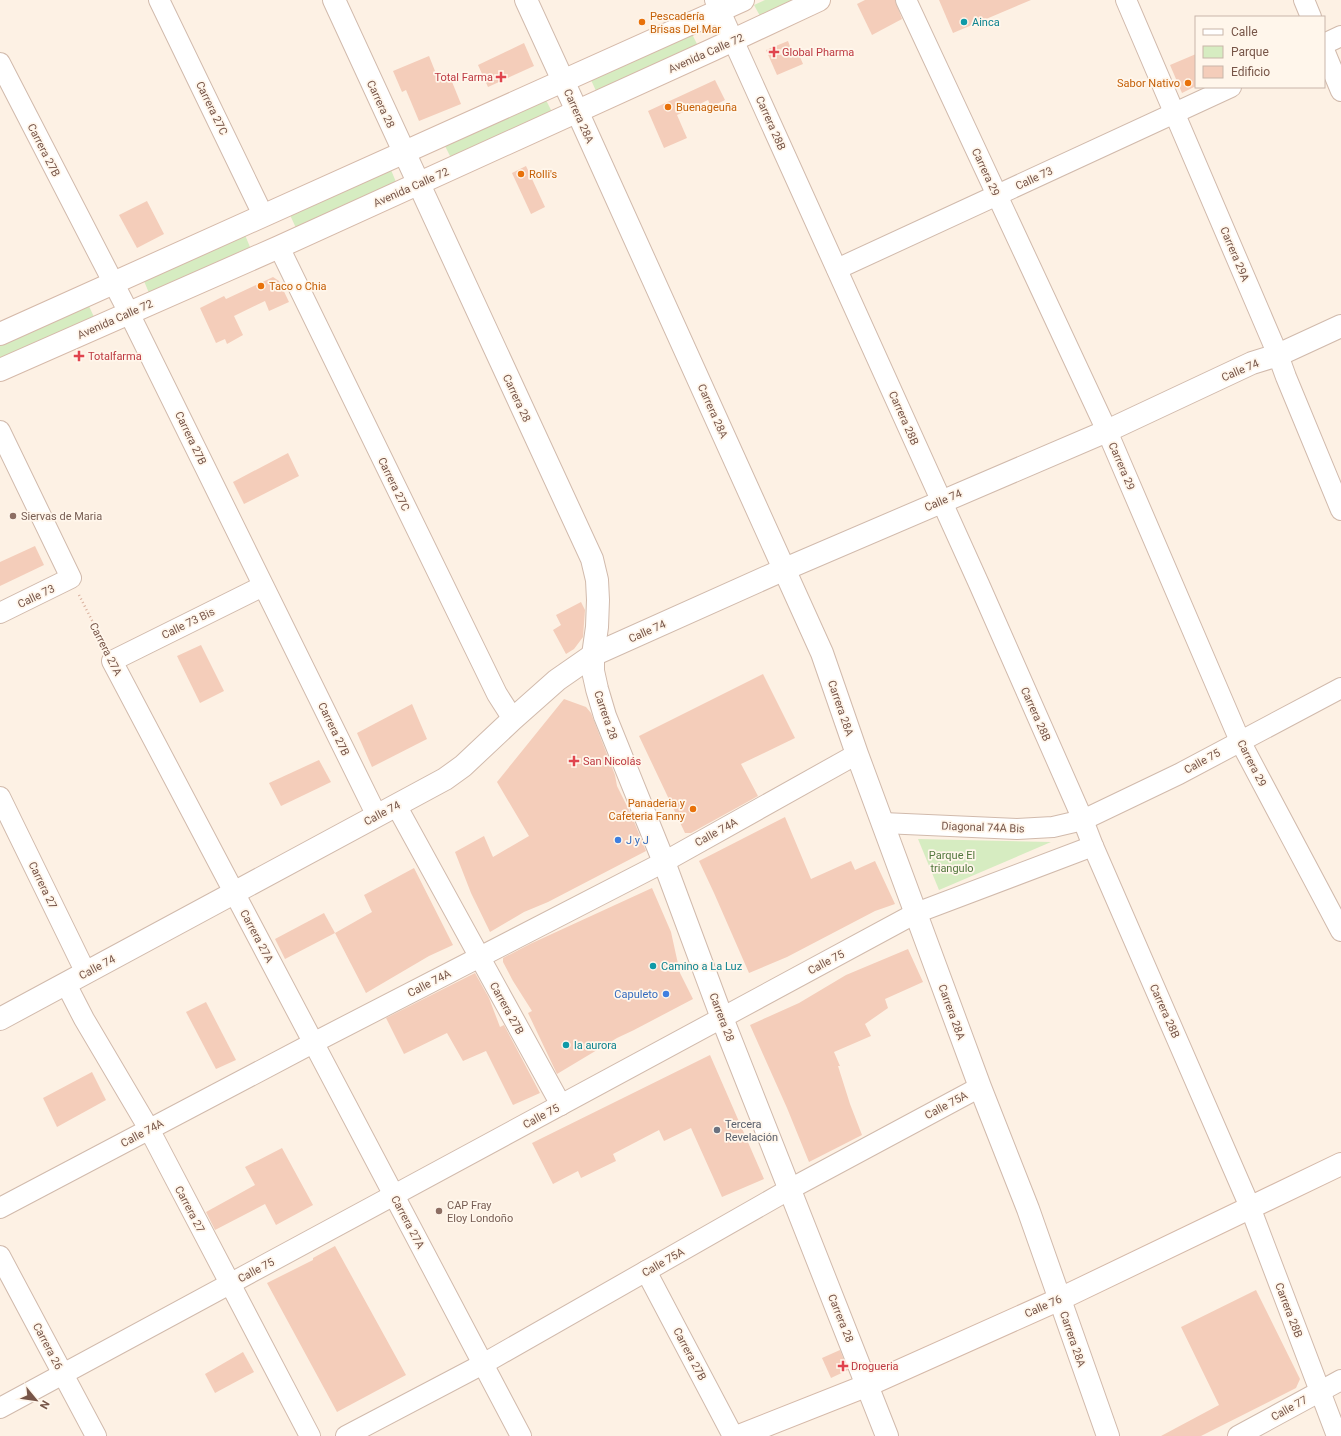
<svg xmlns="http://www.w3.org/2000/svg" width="1341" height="1436" viewBox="0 0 1341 1436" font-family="Roboto,sans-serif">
	<rect width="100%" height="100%" fill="#fdf1e4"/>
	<!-- green -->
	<g fill="#d6ecc1">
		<polygon points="765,0 794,0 760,16 754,5"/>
		<polygon points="692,34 698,46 597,93 591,80"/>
		<polygon points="546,100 552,112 451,158 445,146"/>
		<polygon points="391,170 396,182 296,228 290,215"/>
		<polygon points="245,235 250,247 149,293 144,281"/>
		<polygon points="88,304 94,317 0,359 0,344"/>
		<polygon points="918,839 1051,842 939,890"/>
	</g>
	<!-- building -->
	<g fill="#f4cdba">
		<polygon points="865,0 895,0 902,19 872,35 857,4"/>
		<polygon points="939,0 1031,0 953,33"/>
		<polygon points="788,41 792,52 797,50 803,64 777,75 766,50"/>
		<polygon points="524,43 534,66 488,87 478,65"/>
		<polygon points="1196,54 1196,86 1182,93 1170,65"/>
		<polygon points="429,56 437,76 448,72 461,104 419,121 406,90 402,92 393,71"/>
		<polygon points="715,80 725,100 711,107 708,100 677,115 687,138 664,148 648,111"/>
		<polygon points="526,166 545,207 531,214 512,173"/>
		<polygon points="147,201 164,234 137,248 119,215"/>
		<polygon points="273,277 279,281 289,302 269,311 265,301 234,316 243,335 227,344 225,339 216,343 200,308 224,296 226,299"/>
		<polygon points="288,453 299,476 244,504 233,482"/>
		<polygon points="35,546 44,565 0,586 0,562"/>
		<polygon points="581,602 585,610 583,637 574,649 566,654 553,630 561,625 556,615"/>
		<polygon points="201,645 224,691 200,703 177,656"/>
		<polygon points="763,674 795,738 741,764 758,796 691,833 685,833 639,736"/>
		<polygon points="564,699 586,707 591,713 615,775 617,786 631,814 646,851 548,902 524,912 490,932 471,893 455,852 484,836 493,857 529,836 497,782"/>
		<polygon points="412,704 427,739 372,767 357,733"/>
		<polygon points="319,760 331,782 281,806 269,783"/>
		<polygon points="785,817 811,879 851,861 855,870 875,861 895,904 875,911 787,957 749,973 714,893 699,861"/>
		<polygon points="414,868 453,945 429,956 366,993 335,933 372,912 364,895"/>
		<polygon points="652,888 671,932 680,973 693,999 634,1030 617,1038 557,1074 528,1013 532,1011 513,981 503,962 503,958 530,944"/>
		<polygon points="324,913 335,933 285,959 275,939"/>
		<polygon points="908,949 923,982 885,999 888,1008 865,1024 871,1036 834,1052 840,1066 838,1066 850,1104 862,1135 809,1162 787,1108 750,1025 799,1003 846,975"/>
		<polygon points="475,973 489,998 500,1027 504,1025 540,1093 513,1105 486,1051 463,1061 447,1033 404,1054 386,1018"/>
		<polygon points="206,1002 236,1060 216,1069 186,1012"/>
		<polygon points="710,1055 764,1179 722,1197 691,1128 664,1141 659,1130 613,1154 616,1161 581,1178 578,1171 553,1184 532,1143"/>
		<polygon points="92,1072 106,1100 57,1127 43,1098"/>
		<polygon points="282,1148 313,1205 276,1225 265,1204 215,1230 206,1212 255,1185 245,1167"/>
		<polygon points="335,1246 406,1375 337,1412 267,1283 313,1260 313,1258"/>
		<polygon points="1256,1290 1300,1379 1296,1388 1201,1436 1161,1436 1219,1405 1181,1327"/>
		<polygon points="840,1350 848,1370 831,1378 822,1358"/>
		<polygon points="243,1352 254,1372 215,1393 205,1374"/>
	</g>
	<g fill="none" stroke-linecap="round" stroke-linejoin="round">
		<defs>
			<g id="minor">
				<polyline points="159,0 263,215"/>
				<polyline points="715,0 979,584 1083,820 1093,846 1250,1207 1337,1436"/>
				<polyline points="906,0 1107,431 1240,741 1341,931"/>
				<polyline points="1126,0 1278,355 1286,377 1341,510"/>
				<polyline points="1304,0 1311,17"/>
				<polyline points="1324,44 1341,36"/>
				<polyline points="1324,50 1341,91"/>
				<polyline points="0,63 129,313 377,816"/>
				<polyline points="279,247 497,694 513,719"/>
				<polyline points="837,269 1231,87"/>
				<polyline points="0,431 71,578 0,613"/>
				<polyline points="263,586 112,661 521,1436"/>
				<polyline points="0,797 86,973"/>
				<polyline points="396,805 561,1105"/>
				<polyline points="883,823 1017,829 1053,827 1083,820 1179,774 1341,688"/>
				<polyline points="66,984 84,1019 149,1129 310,1436"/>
				<polyline points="0,1208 313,1043 664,862 857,754"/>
				<polyline points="0,1256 96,1436"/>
				<polyline points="646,1271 733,1436"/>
				<polyline points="0,1408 916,913 1093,846"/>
				<polyline points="346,1436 483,1364 790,1189 980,1087"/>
				<polyline points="1238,1436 1341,1380"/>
			</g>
			<g id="tertiary">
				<polyline points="334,0 592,559 597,580 598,600 597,627 593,655 593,671 597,689 605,716 664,862 722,1018 887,1436"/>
				<polyline points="526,0 582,122 822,653 857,754 980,1087 1028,1209 1108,1436"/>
				<polyline points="0,1019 445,779 463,766 513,719 557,680 593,655 785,569 1107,431 1252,363 1278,355 1341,326"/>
			</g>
			<g id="secondary">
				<polyline points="0,334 743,0"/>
				<polyline points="0,370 279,247 712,50 819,0"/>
				<polyline points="739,1436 868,1385 1060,1299 1341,1164"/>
			</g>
		</defs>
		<!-- minor casing -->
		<use href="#minor" stroke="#d1baac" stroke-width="22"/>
		<!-- tertiary casing -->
		<use href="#tertiary" stroke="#d1baac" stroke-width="24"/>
		<!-- secondary casing -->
		<use href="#secondary" stroke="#d5b9a9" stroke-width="24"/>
		<!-- path -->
		<polyline stroke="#d9b09d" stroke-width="2.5" stroke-dasharray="1 3" stroke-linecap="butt" points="79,595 104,644"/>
		<!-- minor -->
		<use href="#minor" stroke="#fff" stroke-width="20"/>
		<!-- tertiary -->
		<use href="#tertiary" stroke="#fff" stroke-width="22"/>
		<!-- secondary -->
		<use href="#secondary" stroke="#fff" stroke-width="22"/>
	</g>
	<!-- markers -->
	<g fill="#e8710a" stroke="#fff6eb" stroke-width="1.5">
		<circle cx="642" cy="22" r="4"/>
		<circle cx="1188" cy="83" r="4"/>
		<circle cx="668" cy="107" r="4"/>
		<circle cx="521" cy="174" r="4"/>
		<circle cx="261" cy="286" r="4"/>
		<circle cx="693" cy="809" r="4"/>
	</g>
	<g fill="#0f9aa8" stroke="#fff6eb" stroke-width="1.5">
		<circle cx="964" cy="22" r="4"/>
		<circle cx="653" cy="966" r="4"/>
		<circle cx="566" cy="1045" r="4"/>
	</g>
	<g fill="#e0444e" stroke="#fff6eb" stroke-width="1.5">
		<path d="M772 46h4v4h4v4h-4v4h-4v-4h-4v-4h4z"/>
		<path d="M499 71h4v4h4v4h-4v4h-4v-4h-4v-4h4z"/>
		<path d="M77 350h4v4h4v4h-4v4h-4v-4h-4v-4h4z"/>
		<path d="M572 755h4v4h4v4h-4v4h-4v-4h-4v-4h4z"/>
		<path d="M841 1360h4v4h4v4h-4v4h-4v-4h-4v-4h4z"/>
	</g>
	<g fill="#8d6e63" stroke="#fff6eb" stroke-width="1.5">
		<circle cx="13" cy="516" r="4"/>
		<circle cx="439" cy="1211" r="4"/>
	</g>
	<g fill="#3f7fe0" stroke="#fff6eb" stroke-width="1.5">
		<circle cx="618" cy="840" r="4"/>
		<circle cx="666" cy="994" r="4"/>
	</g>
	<circle fill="#6b7280" stroke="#fff6eb" stroke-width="1.5" cx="717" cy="1130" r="4"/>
	<g text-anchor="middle" stroke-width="3.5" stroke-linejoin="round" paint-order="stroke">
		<!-- food labels -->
		<g font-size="11" fill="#c56008" stroke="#fff6eb" text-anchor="start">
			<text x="650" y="20">Pescadería<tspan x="650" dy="13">Brisas Del Mar</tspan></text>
			<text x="1180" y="87" text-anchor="end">Sabor Nativo</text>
			<text x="676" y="111">Buenageuña</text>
			<text x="529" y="178">Rolli's</text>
			<text x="269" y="290">Taco o Chia</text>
			<text x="685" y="807" text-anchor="end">Panaderia y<tspan x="685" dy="13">Cafeteria Fanny</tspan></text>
		</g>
		<!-- culture labels -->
		<g font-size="11" fill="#0d838f" stroke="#fff6eb" text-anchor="start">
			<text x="972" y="26">Ainca</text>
			<text x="661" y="970">Camino a La Luz</text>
			<text x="574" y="1049">la aurora</text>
		</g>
		<!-- health labels -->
		<g font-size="11" fill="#be3a42" stroke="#fff6eb" text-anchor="start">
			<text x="782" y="56">Global Pharma</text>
			<text x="493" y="81" text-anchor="end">Total Farma</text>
			<text x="88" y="360">Totalfarma</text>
			<text x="583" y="765">San Nicolás</text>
			<text x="851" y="1370">Drogueria</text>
		</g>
		<!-- street labels -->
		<g font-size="11" fill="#775548" stroke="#fff6eb">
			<text transform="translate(706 53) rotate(-24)" y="4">Avenida Calle 72</text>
			<text transform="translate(381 104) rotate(65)" y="4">Carrera 28</text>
			<text transform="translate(212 108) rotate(64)" y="4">Carrera 27C</text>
			<text transform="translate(579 116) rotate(66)" y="4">Carrera 28A</text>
			<text transform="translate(771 123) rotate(66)" y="4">Carrera 28B</text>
			<text transform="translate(44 150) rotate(63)" y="4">Carrera 27B</text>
			<text transform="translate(986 172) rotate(65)" y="4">Carrera 29</text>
			<text transform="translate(1034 178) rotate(-25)" y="4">Calle 73</text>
			<text transform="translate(411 187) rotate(-24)" y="4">Avenida Calle 72</text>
			<text transform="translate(1235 254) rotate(67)" y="4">Carrera 29A</text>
			<text transform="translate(115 319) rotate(-24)" y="4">Avenida Calle 72</text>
			<text transform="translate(1240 370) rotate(-23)" y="4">Calle 74</text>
			<text transform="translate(517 398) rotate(65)" y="4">Carrera 28</text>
			<text transform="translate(713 411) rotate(66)" y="4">Carrera 28A</text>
			<text transform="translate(904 418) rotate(66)" y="4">Carrera 28B</text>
			<text transform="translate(191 438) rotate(64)" y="4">Carrera 27B</text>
			<text transform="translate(1122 466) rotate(67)" y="4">Carrera 29</text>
			<text transform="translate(394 484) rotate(64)" y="4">Carrera 27C</text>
			<text transform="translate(943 500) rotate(-23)" y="4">Calle 74</text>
			<text transform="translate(36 596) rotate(-26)" y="4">Calle 73</text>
			<text transform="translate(188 623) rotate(-26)" y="4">Calle 73 Bis</text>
			<text transform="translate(647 631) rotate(-24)" y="4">Calle 74</text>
			<text transform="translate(106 649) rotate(63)" y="4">Carrera 27A</text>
			<text transform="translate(841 708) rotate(71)" y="4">Carrera 28A</text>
			<text transform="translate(1036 714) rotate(66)" y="4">Carrera 28B</text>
			<text transform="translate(606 715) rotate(71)" y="4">Carrera 28</text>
			<text transform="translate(334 729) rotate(64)" y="4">Carrera 27B</text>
			<text transform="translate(1202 761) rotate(-29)" y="4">Calle 75</text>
			<text transform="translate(1252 763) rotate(63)" y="4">Carrera 29</text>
			<text transform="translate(382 813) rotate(-28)" y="4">Calle 74</text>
			<text transform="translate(983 827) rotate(2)" y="4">Diagonal 74A Bis</text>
			<text transform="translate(716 832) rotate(-29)" y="4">Calle 74A</text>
			<text transform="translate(43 885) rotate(64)" y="4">Carrera 27</text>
			<text transform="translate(257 936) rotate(62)" y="4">Carrera 27A</text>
			<text transform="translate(826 962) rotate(-28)" y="4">Calle 75</text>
			<text transform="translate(97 967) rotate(-28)" y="4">Calle 74</text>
			<text transform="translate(429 983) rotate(-27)" y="4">Calle 74A</text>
			<text transform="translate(507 1008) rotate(61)" y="4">Carrera 27B</text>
			<text transform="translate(1165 1011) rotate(66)" y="4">Carrera 28B</text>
			<text transform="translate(952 1012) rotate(70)" y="4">Carrera 28A</text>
			<text transform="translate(722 1017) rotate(69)" y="4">Carrera 28</text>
			<text transform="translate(946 1105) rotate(-28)" y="4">Calle 75A</text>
			<text transform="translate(541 1116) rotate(-28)" y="4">Calle 75</text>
			<text transform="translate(142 1133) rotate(-28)" y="4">Calle 74A</text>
			<text transform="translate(190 1209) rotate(62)" y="4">Carrera 27</text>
			<text transform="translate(408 1222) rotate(62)" y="4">Carrera 27A</text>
			<text transform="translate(663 1262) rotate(-30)" y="4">Calle 75A</text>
			<text transform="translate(256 1270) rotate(-28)" y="4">Calle 75</text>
			<text transform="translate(1043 1306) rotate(-24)" y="4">Calle 76</text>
			<text transform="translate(1289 1310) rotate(69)" y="4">Carrera 28B</text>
			<text transform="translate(841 1318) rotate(68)" y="4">Carrera 28</text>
			<text transform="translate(1073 1339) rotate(71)" y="4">Carrera 28A</text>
			<text transform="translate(48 1346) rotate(62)" y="4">Carrera 26</text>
			<text transform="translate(690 1354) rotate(62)" y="4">Carrera 27B</text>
			<text transform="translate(1289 1408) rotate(-29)" y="4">Calle 77</text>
		</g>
		<!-- education labels -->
		<g font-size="11" fill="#785e54" stroke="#fff6eb" text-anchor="start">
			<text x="21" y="520">Siervas de Maria</text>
			<text x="447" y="1209">CAP Fray<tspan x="447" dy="13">Eloy Londoño</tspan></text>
		</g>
		<!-- shop labels -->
		<g font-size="11" fill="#366cbe" stroke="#fff6eb" text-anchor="start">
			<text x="626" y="844">J y J</text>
			<text x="658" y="998" text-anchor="end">Capuleto</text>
		</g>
		<!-- park labels -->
		<g font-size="11" fill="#52773d" stroke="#fff6eb">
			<text x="952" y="859">Parque El<tspan x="952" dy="13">triangulo</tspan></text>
		</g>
		<!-- worship labels -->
		<g font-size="11" fill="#5b616d" stroke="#fff6eb" text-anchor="start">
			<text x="725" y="1128">Tercera<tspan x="725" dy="13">Revelación</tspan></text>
		</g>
	</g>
	<!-- legend -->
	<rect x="1195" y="16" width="130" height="72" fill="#fff6eb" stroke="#c9b6aa"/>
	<rect x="1203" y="29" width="20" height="6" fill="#ffffff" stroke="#c9b6aa"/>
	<text x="1231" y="36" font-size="12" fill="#775548">Calle</text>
	<rect x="1203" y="46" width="20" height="12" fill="#d6ecc1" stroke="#c9b6aa"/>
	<text x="1231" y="56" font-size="12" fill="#775548">Parque</text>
	<rect x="1203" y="66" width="20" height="12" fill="#f4cdba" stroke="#c9b6aa"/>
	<text x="1231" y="76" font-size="12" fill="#775548">Edificio</text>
	<!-- north arrow -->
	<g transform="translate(36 1400) rotate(119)" stroke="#fff6eb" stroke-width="3" paint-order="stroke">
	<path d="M0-3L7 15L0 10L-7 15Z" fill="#775548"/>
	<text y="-6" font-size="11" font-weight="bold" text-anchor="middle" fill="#775548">N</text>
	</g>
</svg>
